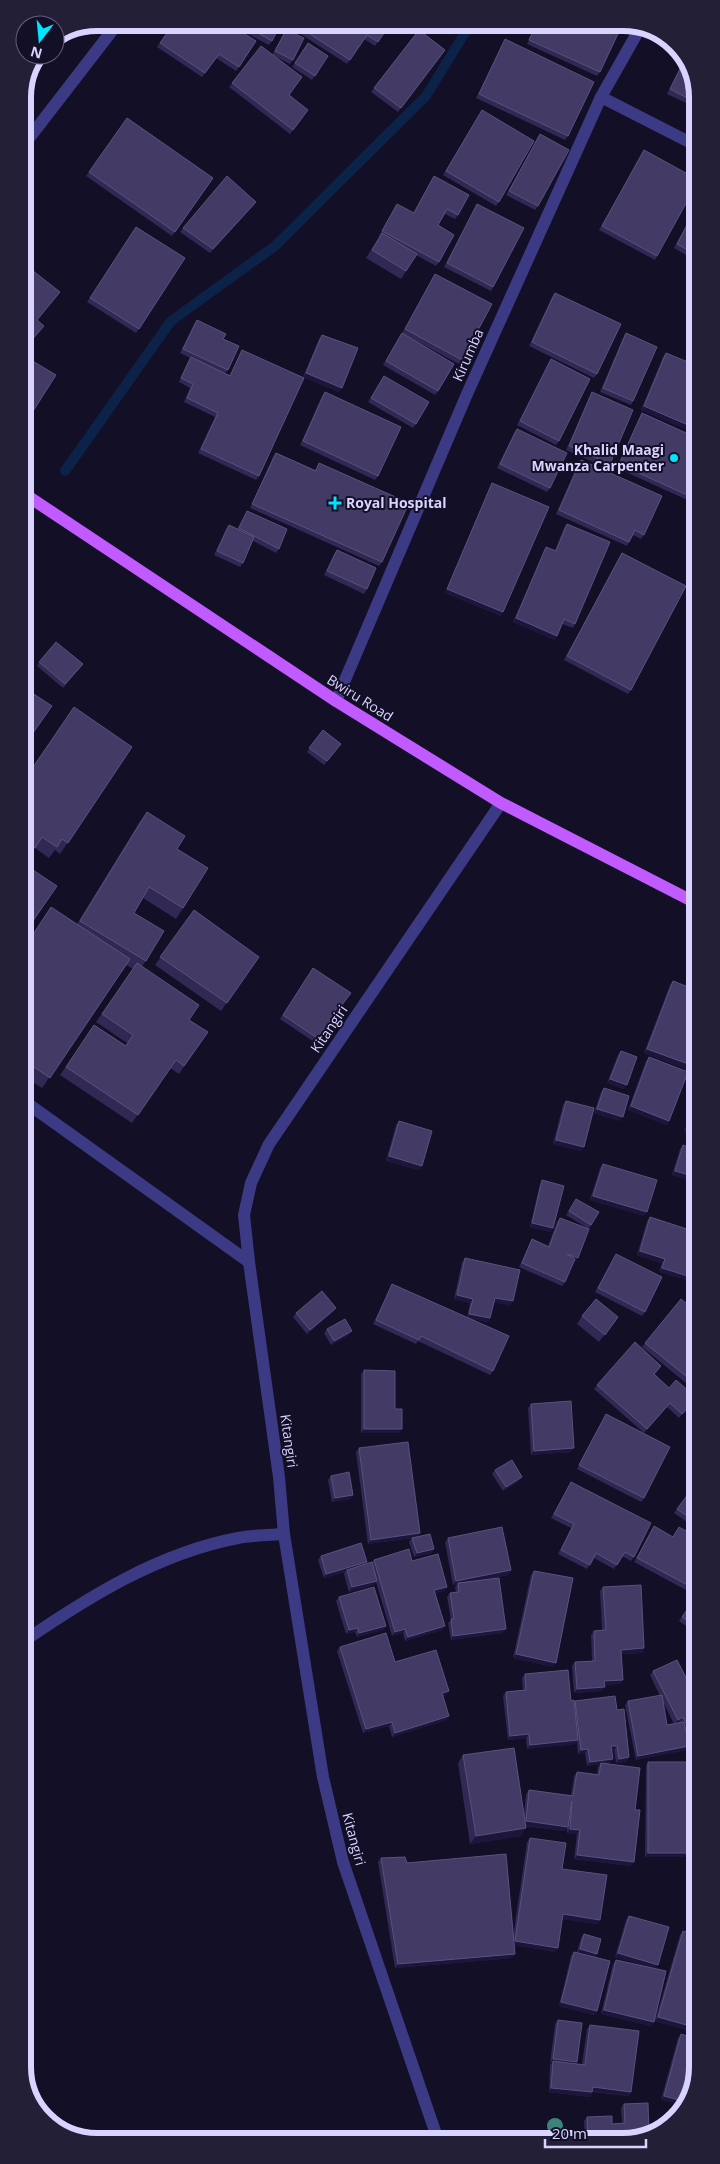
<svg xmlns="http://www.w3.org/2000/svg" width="720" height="2164" viewBox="0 0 720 2164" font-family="'Open Sans',sans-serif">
	<rect width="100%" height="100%" fill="#130f26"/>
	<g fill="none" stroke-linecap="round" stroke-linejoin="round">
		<!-- stream -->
		<polyline stroke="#0c2248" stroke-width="10" points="65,471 171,321 275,246 426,96 471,23"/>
		<!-- minor -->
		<g stroke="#3d3a85" stroke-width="12">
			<polyline points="601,97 695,145"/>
			<polyline points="23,146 118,23"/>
			<polyline points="336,701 467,394 601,97 640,28"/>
			<polyline points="24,1101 249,1262"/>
			<path d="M24,1641c66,-45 135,-88 214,-103 15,-3 31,-3 46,-4"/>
			<polyline points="438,2140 343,1862 323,1777 284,1534 279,1477 249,1262 244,1215 251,1183 269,1144 501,803"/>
		</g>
		<!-- major -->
		<polyline stroke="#c25bff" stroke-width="12" points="23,493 336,701 501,803 696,903"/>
	</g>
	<!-- trees -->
	<circle fill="#3d827b" cx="555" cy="2126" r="8"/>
	<!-- wall -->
	<g fill="#312854" fill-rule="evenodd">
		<polygon points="174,23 256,41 236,71 216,58 202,77 157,47"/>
		<polygon points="254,23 279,23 272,41 269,45 248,34"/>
		<polygon points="301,23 391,23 375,46 364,39 347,64 296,31"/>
		<polygon points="537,23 623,23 600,72 597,76 527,44"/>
		<polygon points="286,30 293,60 290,64 272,55"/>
		<polygon points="419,30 445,50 398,112 371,92"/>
		<polygon points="505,39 568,136 565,140 476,98 503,43"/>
		<polygon points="308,43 328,56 312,80 292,67"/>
		<polygon points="261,46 289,95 308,110 290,134 229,87"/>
		<polygon points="684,60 695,78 695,107 667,94"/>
		<polygon points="482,110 499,202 496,206 443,175"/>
		<polygon points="127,118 213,178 172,236 86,176"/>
		<polygon points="540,134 538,206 535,210 506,195"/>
		<polygon points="644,150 657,256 655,260 599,230"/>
		<polygon points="434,176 458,215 455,219 445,214 438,225 439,262 436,266 416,255 401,279 366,258 380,236 379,236 397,204 413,213"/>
		<polygon points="256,202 210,253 180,232 183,228"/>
		<polygon points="477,204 493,287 491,291 444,267"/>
		<polygon points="695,209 695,260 674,248"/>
		<polygon points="136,227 185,258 136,333 87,302"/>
		<polygon points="435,274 462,360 459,364 403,334 438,391 435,395 383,365 399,337 402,333"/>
		<polygon points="555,293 597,374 594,378 529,346 552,297"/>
		<polygon points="197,320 223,339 228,370 225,373 230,375 240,354 242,350 259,476 256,480 198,453 215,417 184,402 190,388 179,382 188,361 190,358 180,353 194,324"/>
		<polygon points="626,333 633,401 631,405 600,392 623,338"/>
		<polygon points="322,335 339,392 303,377 319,339"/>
		<polygon points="666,353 695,365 695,433 641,410 663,357"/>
		<polygon points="551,359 559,441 556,445 517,425"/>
		<polygon points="384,376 416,424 413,428 368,402"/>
		<polygon points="325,392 378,476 375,480 300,445 322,396"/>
		<polygon points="592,392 610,464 607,468 566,450 590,396"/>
		<polygon points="642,413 695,437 696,504 617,468 640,417"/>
		<polygon points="517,429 550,488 547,492 497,468 514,433"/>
		<polygon points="276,453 315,470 319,463 382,562 379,566 250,508 273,457"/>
		<polygon points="581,460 644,535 641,539 633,535 627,546 556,514 578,464"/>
		<polygon points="492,483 501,616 445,593 490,487"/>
		<polygon points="247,511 279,549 276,553 253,541 243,563 240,567 214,555 226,529 229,525 237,529"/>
		<polygon points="567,524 575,624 573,628 562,624 557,636 554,640 513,622 544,551 546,547 555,550 564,528"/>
		<polygon points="337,550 367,589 364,594 324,575 334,554"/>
		<polygon points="622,553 631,690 628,694 564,660"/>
		<polygon points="39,662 83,664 63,688 37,666"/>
		<polygon points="23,687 52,706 23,747"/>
		<polygon points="323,730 341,744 324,765 307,752"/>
		<polygon points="132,747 60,854 55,850 49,858 35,848 27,858 24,856 23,782"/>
		<polygon points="147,812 177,849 183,908 176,919 143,898 134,913 146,961 142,966 189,1020 208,1032 179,1074 170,1068 132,1123 60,1075 94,1025 125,1046 127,1043 96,1022 133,969 126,965 42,1088 24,1076 24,947 77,924 139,823"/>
		<polygon points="194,910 259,957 221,1011 155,965"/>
		<polygon points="313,968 351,993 314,1042 280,1019"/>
		<polygon points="673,981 688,1070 644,1053 670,985"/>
		<polygon points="621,1051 624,1089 607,1083 618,1055"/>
		<polygon points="649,1057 669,1121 667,1125 628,1110 646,1061"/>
		<polygon points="604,1088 620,1121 594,1113 601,1092"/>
		<polygon points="566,1101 581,1151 553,1144 563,1105"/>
		<polygon points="694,1108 696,1136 684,1132 691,1112"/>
		<polygon points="399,1121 419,1170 386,1161 396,1125"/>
		<polygon points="683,1145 696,1150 696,1182 672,1175 680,1149"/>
		<polygon points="603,1164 644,1216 590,1200 600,1168"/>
		<polygon points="542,1180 553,1228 550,1232 530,1227 540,1184"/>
		<polygon points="576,1199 599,1212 589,1229 566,1215"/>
		<polygon points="650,1217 696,1232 659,1272 662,1263 637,1255 647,1221"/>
		<polygon points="560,1218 575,1262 574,1262 565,1282 562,1286 519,1267 530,1243 532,1239 548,1246 557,1222"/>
		<polygon points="616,1254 645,1312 642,1316 595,1292"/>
		<polygon points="465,1258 510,1306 494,1302 490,1318 488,1322 467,1318 470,1303 454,1299 462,1262"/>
		<polygon points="392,1284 493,1371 490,1375 418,1341 416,1344 373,1324 390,1289"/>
		<polygon points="336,1308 333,1312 307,1334 293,1317 296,1313"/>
		<polygon points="697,1312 697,1392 642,1347 645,1343"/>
		<polygon points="582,1316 618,1317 599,1342 577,1324"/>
		<polygon points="327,1329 349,1335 331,1345 324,1333"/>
		<polygon points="364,1370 395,1409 402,1429 399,1433 361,1433 361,1374"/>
		<polygon points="658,1370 654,1375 669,1388 694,1402 679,1418 667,1407 644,1433 594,1389 597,1385"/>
		<polygon points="531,1404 571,1452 531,1455 528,1408"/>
		<polygon points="606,1414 644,1498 641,1502 577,1469"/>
		<polygon points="359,1448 420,1533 418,1536 434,1549 431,1553 414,1557 409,1542 412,1538 368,1544 356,1452"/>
		<polygon points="495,1470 519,1481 503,1491 492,1474"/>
		<polygon points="331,1476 353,1495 350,1499 332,1502 328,1480"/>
		<polygon points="571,1482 634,1557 631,1561 622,1556 614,1569 594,1558 587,1569 558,1554 571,1528 551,1518"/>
		<polygon points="697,1482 697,1529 674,1513"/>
		<polygon points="654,1526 673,1537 697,1537 697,1596 634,1562"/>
		<polygon points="448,1538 511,1570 508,1575 477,1581 503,1633 451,1640 448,1623 451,1620 447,1597 450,1593 456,1593 455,1587 457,1584 453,1585 445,1542"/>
		<polygon points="321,1556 366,1564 372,1562 374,1560 412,1561 447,1587 444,1591 435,1593 442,1630 405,1641 403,1633 392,1636 376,1582 374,1585 349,1592 344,1574 345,1572 324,1578 318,1560"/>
		<polygon points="534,1571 553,1667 513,1658 531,1575"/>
		<polygon points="603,1587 644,1648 642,1653 621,1654 623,1680 620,1684 604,1685 602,1691 574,1693 572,1666 575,1662 592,1661 591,1635 594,1631 602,1630 600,1591"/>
		<polygon points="339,1597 386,1626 383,1630 357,1637 355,1632 346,1634 336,1601"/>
		<polygon points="695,1598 697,1599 697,1634 679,1621"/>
		<polygon points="340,1647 395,1662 449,1691 446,1695 443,1696 449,1716 446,1720 392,1737 389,1726 363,1733 337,1651"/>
		<path d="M653,1671l44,28v45l-5,2 -6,-12 3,12 -3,4 -50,10 -11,-55 3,-4 32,-5 -10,-21zM662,1700l12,24 -7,1z"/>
		<polygon points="525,1674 574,1703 575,1701 617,1710 629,1757 626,1762 616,1763 614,1750 612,1751 610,1763 607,1764 635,1810 631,1866 574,1859 577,1834 567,1833 567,1828 565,1831 526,1826 521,1836 470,1844 458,1763 463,1755 524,1814 526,1794 529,1790 571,1795 574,1776 577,1772 597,1774 598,1767 600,1764 587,1766 585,1753 578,1754 577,1741 575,1744 527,1749 526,1738 508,1740 503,1696 506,1692 523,1690 522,1678"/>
		<polygon points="648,1762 685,1857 645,1857 646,1766"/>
		<polygon points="530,1838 562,1869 600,1920 597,1924 562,1919 555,1952 514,1945 515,1954 512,1958 395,1968 378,1862 381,1858 407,1863 513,1937 527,1842"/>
		<polygon points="629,1916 655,1968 651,2026 601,2014 613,1964 616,1960 652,1968 615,1957 626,1920"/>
		<polygon points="683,1931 697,1935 697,2033 655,2021 680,1935"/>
		<polygon points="584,1934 597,1954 595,1957 597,2011 594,2015 559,2006 571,1956 574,1952 577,1952 581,1938"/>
		<polygon points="558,2020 576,2064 582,2064 587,2029 590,2025 631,2092 629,2096 592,2092 590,2097 549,2092 550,2065 552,2063 550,2063 555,2024"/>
		<polygon points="681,2034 698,2067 661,2100 678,2038"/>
		<polygon points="624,2104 642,2139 585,2139 584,2121 587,2117 612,2124 622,2123 621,2108"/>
	</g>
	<!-- shaded-wall -->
	<g fill="#1d163a">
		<polygon points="256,202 253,206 210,253 213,249"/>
		<polygon points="306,373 342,388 339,392 303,377"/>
		<polygon points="644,406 695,428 695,433 641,410"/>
		<polygon points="447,589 503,612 501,616 445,593"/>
		<polygon points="516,618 557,636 554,640 513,622"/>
		<polygon points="647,1049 691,1065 688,1070 644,1053"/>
		<polygon points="610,1079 627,1085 624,1089 607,1083"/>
		<polygon points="631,1106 669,1121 667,1125 628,1110"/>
		<polygon points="597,1109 623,1117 620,1121 594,1113"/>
		<polygon points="687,1128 696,1131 696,1136 684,1132"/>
		<polygon points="556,1140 584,1147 581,1151 553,1144"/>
		<polygon points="389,1156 422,1166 419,1170 386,1161"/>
		<polygon points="675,1171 696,1177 696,1182 672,1175"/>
		<polygon points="593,1196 647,1212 644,1216 590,1200"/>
		<polygon points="532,1223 553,1228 550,1232 530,1227"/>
		<polygon points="640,1251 665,1259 662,1263 637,1255"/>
		<polygon points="567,1254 578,1258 575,1262 564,1258"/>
		<polygon points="662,1268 697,1279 697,1284 659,1272"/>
		<polygon points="457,1295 473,1299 470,1303 454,1299"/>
		<polygon points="495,1298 513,1301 510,1306 492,1302"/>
		<polygon points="336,1308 333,1312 307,1334 310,1330"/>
		<polygon points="469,1314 490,1318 488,1322 467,1318"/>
		<polygon points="352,1331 349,1335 331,1345 334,1341"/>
		<polygon points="670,1403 667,1407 644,1433 647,1429"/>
		<polygon points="364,1429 402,1429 399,1433 361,1433"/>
		<polygon points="574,1448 571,1452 531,1455 534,1451"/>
		<polygon points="522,1477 519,1481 503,1491 506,1487"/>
		<polygon points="353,1495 350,1499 332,1502 335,1498"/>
		<polygon points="420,1533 418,1537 368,1544 371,1540"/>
		<polygon points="434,1549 431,1553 414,1557 417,1553"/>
		<polygon points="367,1562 364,1566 347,1570 345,1572 324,1578 326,1574"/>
		<polygon points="511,1570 508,1575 458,1584 458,1583 457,1584 453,1585 456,1581"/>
		<polygon points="377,1581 374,1585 349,1592 352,1587"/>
		<polygon points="447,1587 444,1591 431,1594 434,1590"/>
		<polygon points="386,1626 383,1630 357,1637 359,1633"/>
		<polygon points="445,1626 442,1630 405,1641 408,1637"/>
		<polygon points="358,1628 355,1632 346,1634 349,1630"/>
		<polygon points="405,1629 403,1633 392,1636 395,1632"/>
		<polygon points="506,1629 503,1633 451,1640 453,1636"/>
		<polygon points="644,1648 642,1653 618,1654 621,1650"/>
		<polygon points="516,1654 556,1663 553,1667 513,1658"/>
		<polygon points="623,1680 620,1684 601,1685 604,1681"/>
		<polygon points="605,1687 602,1691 574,1693 577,1689"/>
		<polygon points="449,1691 446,1695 439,1697 442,1693"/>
		<polygon points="449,1716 446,1720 392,1737 395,1733"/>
		<polygon points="683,1717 680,1721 675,1724 678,1720"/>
		<polygon points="392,1722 389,1726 363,1733 366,1729"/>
		<polygon points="529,1734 526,1738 508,1740 510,1736"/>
		<polygon points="578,1740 575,1744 527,1749 530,1745"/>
		<polygon points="611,1746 617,1746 614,1750 608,1751"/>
		<polygon points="689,1746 686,1750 636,1760 638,1756"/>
		<polygon points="588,1749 585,1753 578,1754 581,1750"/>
		<polygon points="629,1757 626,1762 616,1763 619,1759"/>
		<polygon points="613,1759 610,1763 601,1764 601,1763 600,1764 587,1766 590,1762"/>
		<polygon points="526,1821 568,1827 565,1831 523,1825"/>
		<polygon points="526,1828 521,1836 470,1844 476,1836"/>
		<polygon points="570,1829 580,1830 577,1834 567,1833"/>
		<polygon points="648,1853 688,1853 685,1857 645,1857"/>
		<polygon points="577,1855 634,1862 631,1866 574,1859"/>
		<polygon points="563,1914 600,1920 597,1924 560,1919"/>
		<polygon points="515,1941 558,1948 555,1952 512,1945"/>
		<polygon points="580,1949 597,1954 594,1958 577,1953"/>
		<polygon points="618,1953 658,1965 655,1969 615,1957"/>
		<polygon points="515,1954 512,1958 395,1968 398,1964"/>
		<polygon points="561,2002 597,2011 594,2015 559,2006"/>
		<polygon points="604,2010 654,2022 651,2026 601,2014"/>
		<polygon points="658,2017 697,2028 697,2033 655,2021"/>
		<polygon points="553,2059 577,2062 574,2066 553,2061 552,2063 550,2063"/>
		<polygon points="593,2087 631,2092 629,2096 590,2091"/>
		<polygon points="551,2088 592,2092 590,2097 549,2092"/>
		<polygon points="664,2096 686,2102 684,2106 661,2100"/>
	</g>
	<!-- building -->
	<g fill="#433a66" stroke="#5a527e">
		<polygon points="174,23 228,23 256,41 239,67 219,54 205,73 160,43"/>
		<polygon points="254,23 279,23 281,24 272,41 251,29"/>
		<polygon points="301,23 391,23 378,42 367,35 350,60 299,27"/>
		<polygon points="537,23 623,23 600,72 529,40"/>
		<polygon points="286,30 304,38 293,60 275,51"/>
		<polygon points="419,30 445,50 401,108 374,88"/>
		<polygon points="505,39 594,82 568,136 479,94"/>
		<polygon points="308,43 328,56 315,76 295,63"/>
		<polygon points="261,46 302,77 289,95 308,110 293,130 232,83"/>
		<polygon points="684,61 695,78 695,102 670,89"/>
		<polygon points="482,110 534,141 499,202 446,171"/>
		<polygon points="127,118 213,178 175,232 89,172"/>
		<polygon points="540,134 569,150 538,206 509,191"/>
		<polygon points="644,150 695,178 695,187 657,256 602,226"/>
		<polygon points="227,176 256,202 213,249 183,228"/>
		<polygon points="434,176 469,195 458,215 447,209 438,225 454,235 439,262 382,231 397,204 414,213"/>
		<polygon points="477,204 524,228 493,287 447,263"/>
		<polygon points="695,210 695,254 677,244"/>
		<polygon points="136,227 185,258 139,329 90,298"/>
		<polygon points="382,233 417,254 406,271 372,250"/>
		<polygon points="23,263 60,292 37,320 44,326 24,349 23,348"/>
		<polygon points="435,274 492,304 462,360 405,329"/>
		<polygon points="555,293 621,324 597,374 532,342"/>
		<polygon points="197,320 226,334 223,339 239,346 228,370 183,349"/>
		<polygon points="402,333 454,364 438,391 386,361"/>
		<polygon points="626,333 657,347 633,401 603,388"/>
		<polygon points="322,335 358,348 342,388 306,373"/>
		<polygon points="242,350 304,378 259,476 201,449 218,413 187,398 193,384 181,378 191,357 230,376"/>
		<polygon points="666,353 695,365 695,428 644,406"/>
		<polygon points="551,359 590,379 559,441 520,421"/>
		<polygon points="31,360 56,375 23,427 23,373"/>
		<polygon points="384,376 429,402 416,424 371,398"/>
		<polygon points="325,392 401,427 378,476 303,441"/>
		<polygon points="592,392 633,410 610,464 569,446"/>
		<polygon points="642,413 695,437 696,499 619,464"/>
		<polygon points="517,429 567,453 550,488 500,464"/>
		<polygon points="276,453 316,471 319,463 409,503 382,562 252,504"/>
		<polygon points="581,460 662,496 644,535 635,530 629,542 559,510"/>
		<polygon points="492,483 549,507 503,612 447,589"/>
		<polygon points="247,511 287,529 279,549 239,528"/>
		<polygon points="567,524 610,542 575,624 564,619 557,636 516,618 546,547 556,551"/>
		<polygon points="229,525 254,537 243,563 217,551"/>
		<polygon points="337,550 376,568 367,589 327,571"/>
		<polygon points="622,553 686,586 631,690 567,656"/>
		<polygon points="56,642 83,664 65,684 39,662"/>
		<polygon points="23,687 52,706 28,740 23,737"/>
		<polygon points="74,707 132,747 68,843 62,839 57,847 42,837 35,848 24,840 23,782"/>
		<polygon points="323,730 341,744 327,761 309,748"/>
		<polygon points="147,812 185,836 177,849 208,868 183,908 149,887 134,913 164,931 146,961 80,921"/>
		<polygon points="24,864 57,886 24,934"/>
		<polygon points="51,907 130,959 50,1078 24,1060 24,948"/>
		<polygon points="194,910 259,957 227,1003 160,957"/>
		<polygon points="137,963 199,1005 189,1020 208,1032 184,1066 176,1060 138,1115 66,1067 94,1025 126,1046 133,1035 102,1014"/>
		<polygon points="313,968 351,993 317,1038 283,1015"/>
		<polygon points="673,981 696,990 696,1052 691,1065 647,1049"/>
		<polygon points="621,1051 637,1057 627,1085 610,1079"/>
		<polygon points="649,1057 688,1072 669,1121 631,1106"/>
		<polygon points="604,1088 629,1096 623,1117 597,1109"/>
		<polygon points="566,1101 594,1108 584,1147 556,1140"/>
		<polygon points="694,1108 696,1109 696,1131 687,1128"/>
		<polygon points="399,1121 432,1131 422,1166 389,1156"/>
		<polygon points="683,1145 696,1150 696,1177 675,1171"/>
		<polygon points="603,1164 657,1180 647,1212 593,1196"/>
		<polygon points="542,1180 564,1186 553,1228 532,1223"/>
		<polygon points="576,1199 599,1212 591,1225 569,1211"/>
		<polygon points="650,1217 696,1232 697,1279 662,1268 665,1259 640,1251"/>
		<polygon points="560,1218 589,1229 578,1258 567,1254 575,1259 565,1282 522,1263 532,1239 549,1247"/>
		<polygon points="616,1254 662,1277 645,1312 598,1288"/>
		<polygon points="465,1258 520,1270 513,1301 495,1298 490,1318 469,1314 473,1299 457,1295"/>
		<polygon points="392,1284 509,1336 493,1371 421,1336 419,1340 376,1320"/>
		<polygon points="322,1291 336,1308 310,1330 296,1313"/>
		<polygon points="596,1299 618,1317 605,1335 582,1316"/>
		<polygon points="681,1299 697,1312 697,1385 645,1343"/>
		<polygon points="345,1319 352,1331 334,1341 327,1329"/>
		<polygon points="635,1342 661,1366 654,1374 669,1388 676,1380 697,1398 682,1414 670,1403 647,1429 597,1385"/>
		<polygon points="364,1370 395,1371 395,1409 402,1409 402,1429 364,1429"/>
		<polygon points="571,1401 574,1448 534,1451 531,1404"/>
		<polygon points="606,1414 670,1447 644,1498 579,1465"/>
		<polygon points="408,1442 420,1533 371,1540 359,1448"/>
		<polygon points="512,1460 522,1477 506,1487 495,1470"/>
		<polygon points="349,1472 353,1495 335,1498 331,1476"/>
		<polygon points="571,1482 651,1523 634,1557 625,1552 617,1565 596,1553 590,1565 561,1550 574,1524 554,1514"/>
		<polygon points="697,1482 697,1523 677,1509"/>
		<polygon points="654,1526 673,1537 679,1527 697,1537 697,1590 637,1558"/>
		<polygon points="502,1527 511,1570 456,1581 448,1538"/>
		<polygon points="430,1534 434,1549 417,1553 412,1538"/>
		<polygon points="361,1543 367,1562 326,1574 321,1556"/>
		<polygon points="409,1549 412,1561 438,1554 447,1587 434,1590 445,1626 408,1637 405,1629 395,1632 374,1560"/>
		<polygon points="372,1562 377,1581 352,1587 347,1570"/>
		<polygon points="534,1571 573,1578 556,1663 516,1654"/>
		<polygon points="499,1578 506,1629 453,1636 451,1619 454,1619 450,1593 459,1592 458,1583"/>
		<polygon points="641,1585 644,1648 621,1650 623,1680 604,1681 605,1687 577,1689 575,1662 595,1661 594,1631 606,1630 603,1587"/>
		<polygon points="374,1587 386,1626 359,1633 358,1628 349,1630 339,1597"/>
		<polygon points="695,1598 697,1599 697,1628 682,1617"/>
		<polygon points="386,1633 395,1662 436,1650 449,1691 442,1693 449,1716 395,1733 392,1722 366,1729 340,1647"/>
		<polygon points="677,1660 697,1699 697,1741 695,1742 683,1717 678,1720 653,1671"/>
		<polygon points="568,1670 571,1701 574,1700 578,1740 530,1745 529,1734 510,1736 506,1692 526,1690 525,1674"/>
		<polygon points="662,1695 667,1725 684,1722 689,1746 638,1756 628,1701"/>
		<polygon points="615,1696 617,1710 624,1709 629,1757 619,1759 617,1746 611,1746 613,1759 590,1762 588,1749 581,1750 575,1701"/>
		<polygon points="514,1748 526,1828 476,1836 463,1755"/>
		<polygon points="648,1762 689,1762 688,1853 648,1853"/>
		<polygon points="601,1763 640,1768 635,1810 640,1810 634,1862 577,1855 580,1830 570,1829 572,1801 568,1827 526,1821 529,1790 573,1796 577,1772 599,1775"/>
		<polygon points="530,1838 566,1843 562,1869 607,1875 600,1920 563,1914 558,1948 515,1941"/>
		<polygon points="506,1854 515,1954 398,1964 381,1858 405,1857 407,1863"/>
		<polygon points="629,1916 669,1927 658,1965 618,1953"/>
		<polygon points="683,1931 697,1935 697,2028 658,2017"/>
		<polygon points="584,1934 601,1939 597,1954 580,1949"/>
		<polygon points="574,1952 610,1961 597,2011 561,2002"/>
		<polygon points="616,1960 666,1971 654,2022 604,2010"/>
		<polygon points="558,2020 582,2023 577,2062 553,2059"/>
		<polygon points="590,2025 639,2031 631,2092 593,2087 592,2092 551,2088 553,2061 585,2065"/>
		<polygon points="681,2034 697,2039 698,2067 686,2102 664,2096"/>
		<polygon points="648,2103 649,2134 642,2139 588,2139 587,2117 612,2116 612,2124 625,2123 624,2104"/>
	</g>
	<!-- markers -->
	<g fill="#00e5ff" stroke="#130f26" stroke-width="2">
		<circle cx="674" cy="458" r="5"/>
		<path d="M332.5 495.5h5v5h5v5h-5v5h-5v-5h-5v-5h5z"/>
	</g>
	<g text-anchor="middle" stroke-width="4" stroke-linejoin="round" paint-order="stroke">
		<!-- street labels -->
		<g font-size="14" fill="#d9d4ff" stroke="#130f26">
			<text transform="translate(468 355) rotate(-66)" y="5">Kirumba</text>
			<text transform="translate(360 698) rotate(32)" y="5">Bwiru Road</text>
			<text transform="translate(329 1029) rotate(-56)" y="5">Kitangiri</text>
			<text transform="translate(289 1441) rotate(82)" y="5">Kitangiri</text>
			<text transform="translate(354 1839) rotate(75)" y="5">Kitangiri</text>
		</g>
		<!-- poi labels -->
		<g font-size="14" font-weight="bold" fill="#d9d4ff" stroke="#130f26" text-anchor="end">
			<text x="664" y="455">Khalid Maagi<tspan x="664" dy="16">Mwanza Carpenter</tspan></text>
			<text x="346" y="508" text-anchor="start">Royal Hospital</text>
		</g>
	</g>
	<!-- crop -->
	<path d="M0 0H720V2164H0ZM97 31H623A66 66 0 0 1 689 97V2067A66 66 0 0 1 623 2133H97A66 66 0 0 1 31 2067V97A66 66 0 0 1 97 31Z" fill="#231f37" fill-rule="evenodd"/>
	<path fill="none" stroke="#d9d4ff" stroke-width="6" d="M97 31H623A66 66 0 0 1 689 97V2067A66 66 0 0 1 623 2133H97A66 66 0 0 1 31 2067V97A66 66 0 0 1 97 31Z"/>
	<!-- north arrow -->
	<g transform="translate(40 40) rotate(196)"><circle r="24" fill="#130f26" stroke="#625e7d"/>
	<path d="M0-4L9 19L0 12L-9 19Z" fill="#00e5ff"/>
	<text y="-8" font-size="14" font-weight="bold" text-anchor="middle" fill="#d9d4ff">N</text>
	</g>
	<!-- scale -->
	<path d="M545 2139v8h101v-8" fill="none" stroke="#d9d4ff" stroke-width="2.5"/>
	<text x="552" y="2139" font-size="15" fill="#d9d4ff" stroke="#130f26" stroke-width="4" paint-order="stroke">20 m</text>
</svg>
